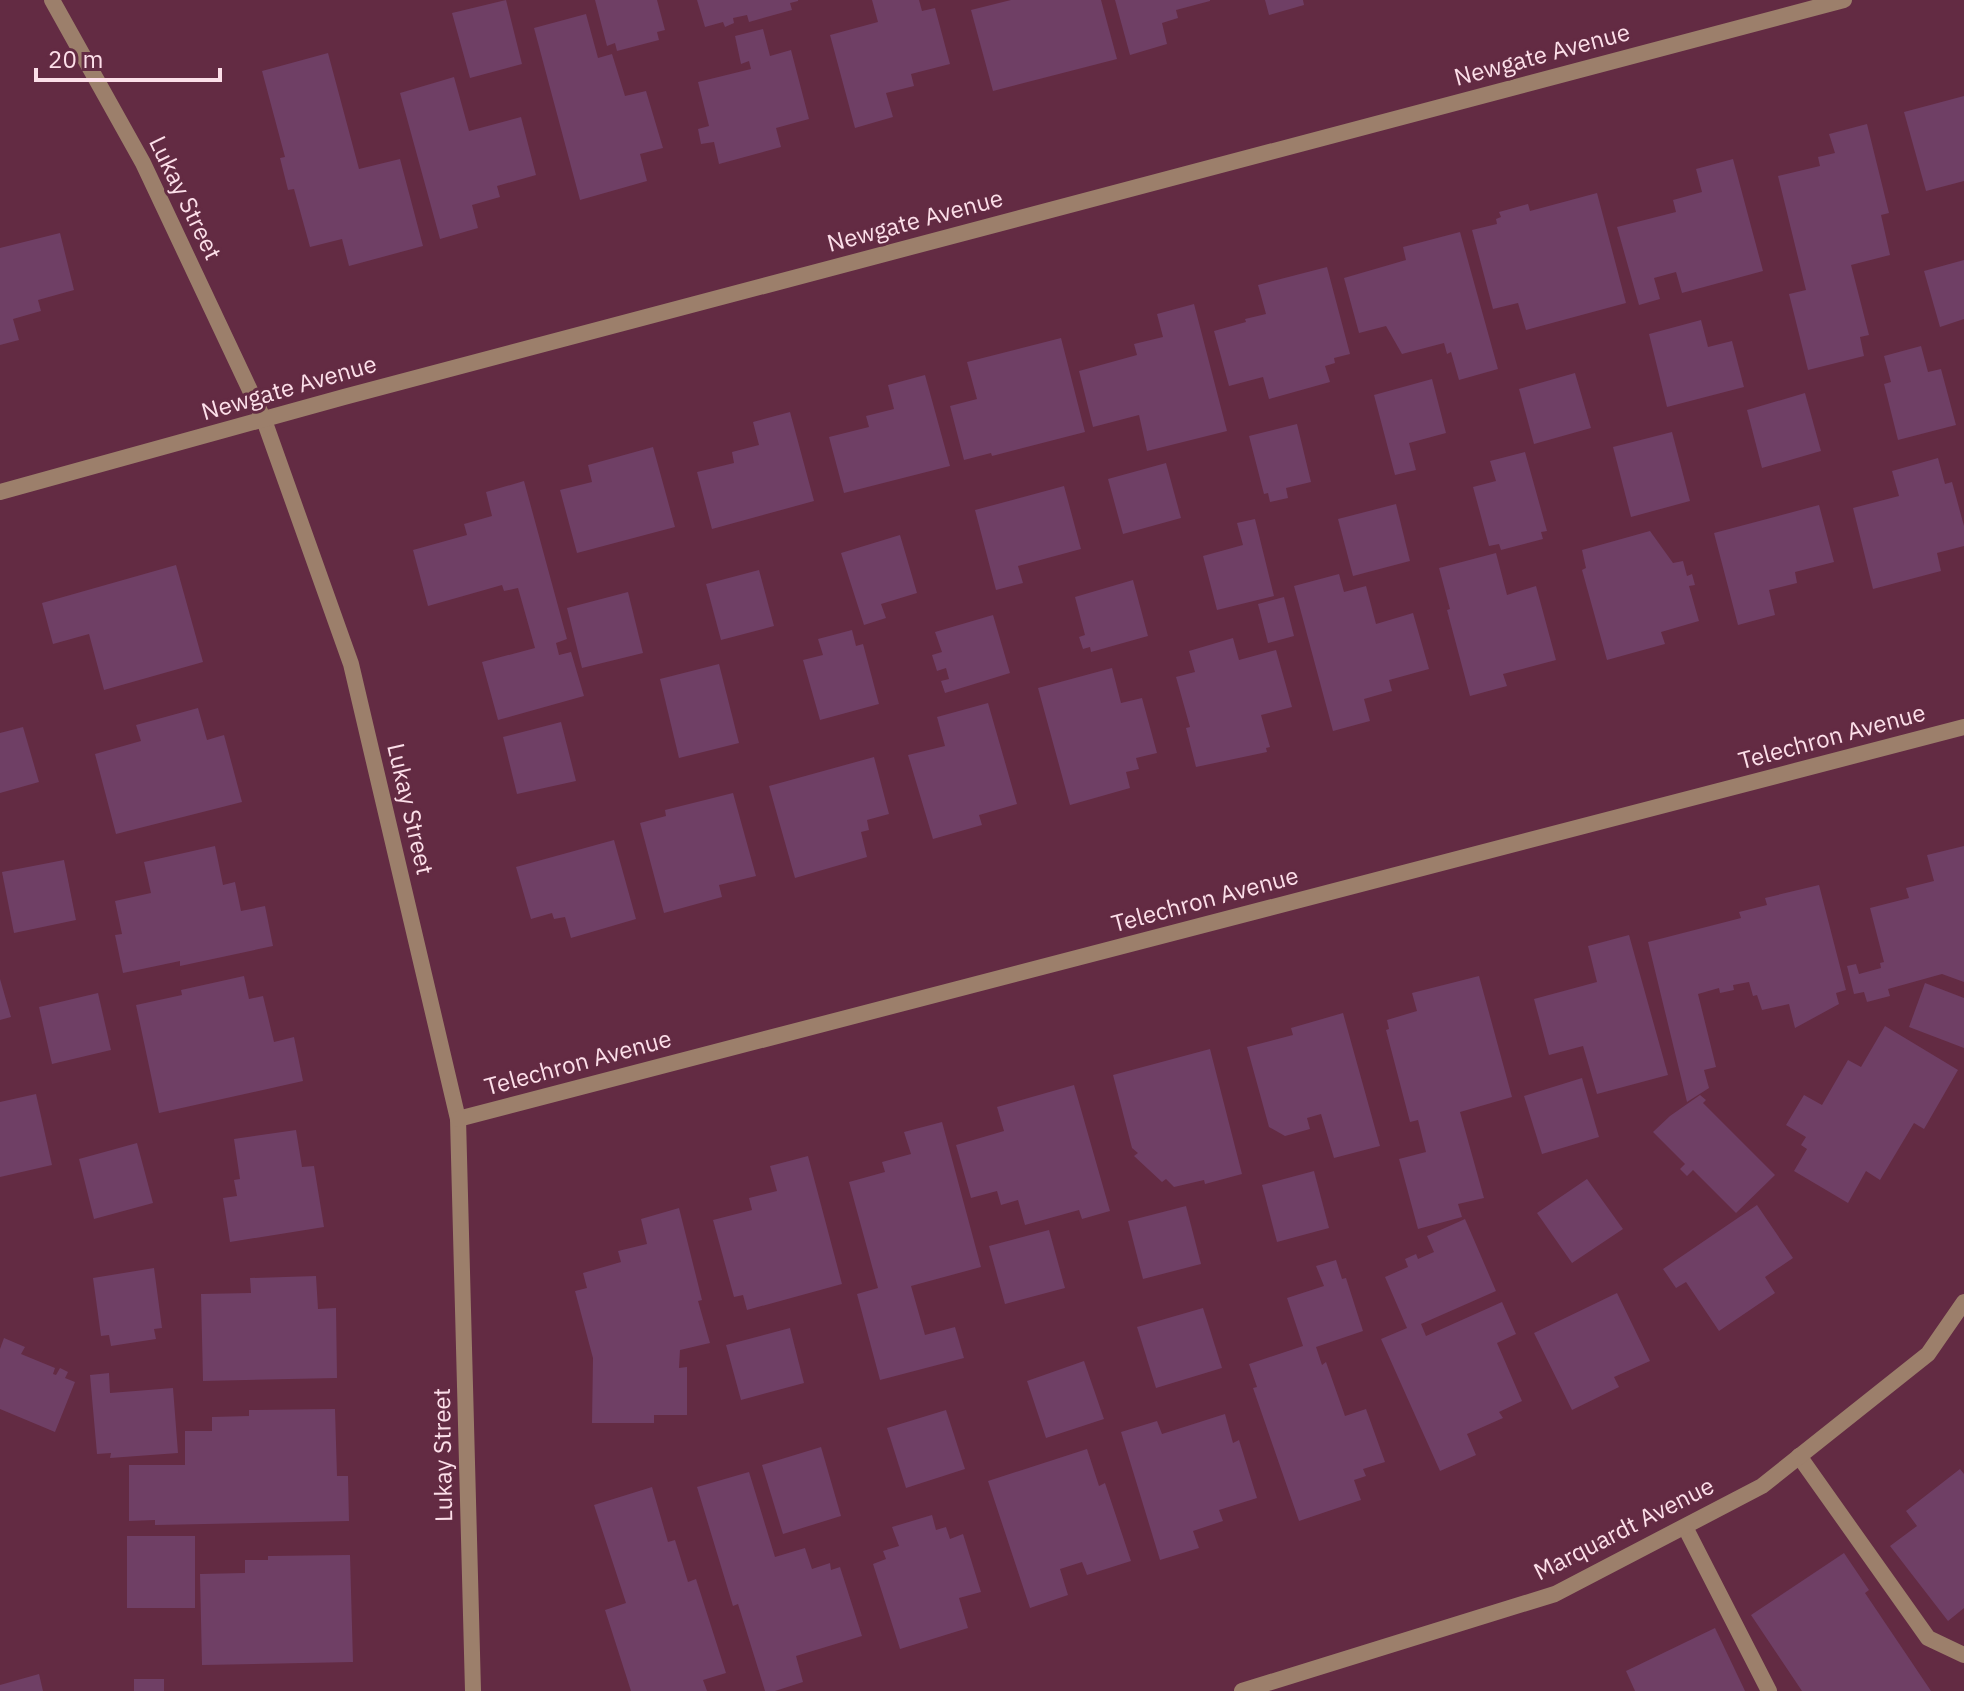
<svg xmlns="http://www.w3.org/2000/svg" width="1964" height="1691" viewBox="0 0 1964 1691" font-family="'IBM Plex Sans',sans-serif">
	<rect width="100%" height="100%" fill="#632b43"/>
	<!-- building -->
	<g fill="#6f3f65">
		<polygon points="506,0 522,64 470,78 452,13"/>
		<polygon points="595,0 657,0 665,30 657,32 659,40 617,51 615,43 607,46"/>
		<polygon points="697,0 798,0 798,1 790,3 792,10 749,22 747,15 733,18 734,23 725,27 723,22 705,27"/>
		<polygon points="872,0 919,0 922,11 935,8 950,64 911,74 914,86 886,93 893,117 855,128 830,35 878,22"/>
		<polygon points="1011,0 1101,0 1117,59 993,91 971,10"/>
		<polygon points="1115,0 1210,0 1210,1 1176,10 1178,18 1162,23 1167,44 1130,55"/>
		<polygon points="1265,0 1303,0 1304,5 1269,15"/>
		<polygon points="586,14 598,58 612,54 625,96 646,91 663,148 640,154 647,181 580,200 534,28"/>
		<polygon points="763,29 770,56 791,50 809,119 776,128 781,147 719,164 714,142 701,144 698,129 709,126 698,82 751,69 749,61 741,64 735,36"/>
		<polygon points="328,53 359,169 400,159 423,246 349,266 342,239 310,247 294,189 288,190 280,158 285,157 262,71"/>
		<polygon points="454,77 469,131 521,117 536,175 497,186 500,197 472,205 478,228 440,239 400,93"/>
		<polygon points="1964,96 1964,181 1926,191 1904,112"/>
		<polygon points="1867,124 1889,213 1881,215 1890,255 1851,265 1869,335 1860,337 1864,356 1808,370 1789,294 1806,290 1778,176 1820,166 1818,157 1835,153 1829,134"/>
		<polygon points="1733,159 1763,271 1682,293 1676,272 1654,278 1660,299 1639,305 1617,227 1676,212 1673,200 1702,192 1696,169"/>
		<polygon points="1597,193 1626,303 1526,330 1518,303 1493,309 1472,230 1497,224 1496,219 1501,217 1499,212 1528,204 1530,211"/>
		<polygon points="1460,232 1498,369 1459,380 1451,352 1447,354 1444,343 1402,354 1386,326 1359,333 1344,278 1406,260 1403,247"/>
		<polygon points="60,233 74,290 38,300 41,311 13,319 19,340 0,345 0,248"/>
		<polygon points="1964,260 1964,319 1940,327 1924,271"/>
		<polygon points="1327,267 1350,354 1334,358 1335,363 1325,366 1330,382 1269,399 1263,377 1229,386 1214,331 1246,322 1245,319 1266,314 1258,285"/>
		<polygon points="1194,304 1227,431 1147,451 1139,415 1093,427 1079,371 1137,355 1134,344 1163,337 1157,314"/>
		<polygon points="1701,320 1708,347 1732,341 1744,387 1667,407 1649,334"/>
		<polygon points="1061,338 1085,432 992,456 991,453 964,460 950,406 977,399 967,362"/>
		<polygon points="1921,346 1928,372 1941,369 1956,425 1898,440 1884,384 1891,382 1884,356"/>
		<polygon points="1575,373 1591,428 1534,444 1519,389"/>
		<polygon points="925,375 950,466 844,493 829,437 869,427 866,416 894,409 888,385"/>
		<polygon points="1432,379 1446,433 1409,443 1416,470 1395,475 1374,395"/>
		<polygon points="1805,393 1821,451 1762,468 1747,410"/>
		<polygon points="790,412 814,501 712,529 697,472 734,463 732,452 759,445 753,422"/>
		<polygon points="1297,424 1311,482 1286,488 1288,498 1270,502 1268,493 1264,494 1249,436"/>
		<polygon points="1672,432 1690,501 1631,517 1613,447"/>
		<polygon points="653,447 675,527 577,553 560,490 592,482 588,465"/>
		<polygon points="1525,452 1547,531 1541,532 1543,539 1501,550 1499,544 1489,546 1473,487 1496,481 1490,461"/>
		<polygon points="1938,458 1945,484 1952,482 1964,526 1964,546 1937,553 1941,571 1873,589 1853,508 1899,496 1892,471"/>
		<polygon points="1166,463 1181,518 1123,534 1108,479"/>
		<polygon points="524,481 567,639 556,643 559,655 571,652 584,696 498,720 482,662 535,648 518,588 504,591 502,585 428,606 413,550 467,535 464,524 492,516 486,492"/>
		<polygon points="1064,486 1081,549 1018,566 1023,583 996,590 975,510"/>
		<polygon points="1396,504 1410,561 1353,576 1338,519"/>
		<polygon points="1819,505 1834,562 1795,572 1797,583 1769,590 1775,615 1738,625 1714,533"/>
		<polygon points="1255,519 1274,596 1217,610 1203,556 1243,545 1237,523"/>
		<polygon points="1650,531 1673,563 1683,561 1687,576 1692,574 1695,585 1689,586 1699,621 1661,632 1665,644 1607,660 1582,570 1586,568 1582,550"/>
		<polygon points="900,535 917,593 881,604 886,618 864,625 841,553"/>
		<polygon points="1496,553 1507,595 1536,586 1556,660 1503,674 1507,686 1470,696 1447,610 1450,609 1439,568"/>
		<polygon points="176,565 203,662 104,690 89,634 53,644 42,603"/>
		<polygon points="759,570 774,626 721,640 706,584"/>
		<polygon points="1339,574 1344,592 1366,586 1376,624 1413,613 1429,669 1389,680 1392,691 1364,699 1370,721 1333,731 1294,586"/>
		<polygon points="1133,580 1148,636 1091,652 1090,647 1083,649 1079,637 1085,635 1075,597"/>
		<polygon points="628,592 643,653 582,668 567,608"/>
		<polygon points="1284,597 1294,636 1268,643 1258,604"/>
		<polygon points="993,615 1010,673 945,693 941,681 949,679 946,668 937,671 932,655 942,652 935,632"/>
		<polygon points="852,630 856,646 863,644 879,704 820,720 803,660 823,655 818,639"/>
		<polygon points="1233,638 1239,660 1276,650 1292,707 1261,715 1270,747 1266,748 1267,752 1196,767 1186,728 1190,727 1176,677 1195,672 1189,651"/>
		<polygon points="719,664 739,743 679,758 660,679"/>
		<polygon points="1112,668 1121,703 1142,698 1157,753 1136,758 1139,769 1126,772 1130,788 1070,805 1038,688"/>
		<polygon points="988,703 1017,804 979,815 982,825 933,839 908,755 945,746 937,717"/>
		<polygon points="198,708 207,740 224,735 242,802 116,834 95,754 141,741 136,725"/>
		<polygon points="561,722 576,781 517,794 503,737"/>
		<polygon points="23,727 39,782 0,793 0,733"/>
		<polygon points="874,757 889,814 867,820 869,830 861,832 867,857 795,878 769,786"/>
		<polygon points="733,793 756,876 719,885 722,897 664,913 640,823 666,816 665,810"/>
		<polygon points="614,840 636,919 571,938 565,917 554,919 552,913 531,919 516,867"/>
		<polygon points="215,846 223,885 235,882 241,911 265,906 273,946 180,966 180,961 123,973 115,935 122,934 115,901 151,893 144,862"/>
		<polygon points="1964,846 1964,982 1942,974 1888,989 1890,996 1867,1002 1864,992 1854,994 1847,966 1856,964 1859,974 1881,968 1880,963 1884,962 1870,908 1909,898 1906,888 1934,881 1927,855"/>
		<polygon points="64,860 76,920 14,933 2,872"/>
		<polygon points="1819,885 1846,990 1836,993 1839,1004 1795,1028 1789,1004 1762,1010 1757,995 1753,996 1749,982 1733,985 1734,990 1720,993 1719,988 1698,994 1716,1067 1704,1070 1709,1088 1687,1102 1648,942 1741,918 1739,912 1767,905 1765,898"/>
		<polygon points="1629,935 1668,1075 1597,1094 1583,1046 1549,1055 1534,999 1597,982 1588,946"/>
		<polygon points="244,976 249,999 263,996 274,1042 294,1037 303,1081 159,1113 136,1005 182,995 181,990"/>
		<polygon points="1479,976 1512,1097 1460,1112 1484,1198 1458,1204 1462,1217 1418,1229 1399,1159 1426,1152 1418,1120 1410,1122 1386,1030 1389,1029 1387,1020 1417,1011 1412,993"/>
		<polygon points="0,979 11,1017 0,1020"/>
		<polygon points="1925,983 1964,998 1964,1048 1909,1027"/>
		<polygon points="98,993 111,1050 52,1064 39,1007"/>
		<polygon points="1343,1013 1380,1146 1334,1158 1321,1114 1307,1118 1310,1129 1285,1136 1269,1127 1247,1047 1293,1035 1291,1028"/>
		<polygon points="1885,1026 1958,1070 1924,1129 1914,1123 1880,1180 1866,1171 1848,1203 1794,1171 1807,1149 1801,1145 1806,1137 1786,1125 1804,1095 1822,1105 1848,1060 1861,1067"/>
		<polygon points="1210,1049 1242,1174 1205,1184 1204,1180 1174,1187 1166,1179 1162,1182 1134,1156 1138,1153 1132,1148 1113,1075"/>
		<polygon points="1582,1078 1599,1137 1542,1154 1524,1096"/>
		<polygon points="1074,1085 1110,1211 1082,1219 1079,1210 1025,1225 1018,1200 1001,1205 997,1191 971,1198 956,1145 1004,1131 997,1107"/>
		<polygon points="36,1094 52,1165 0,1177 0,1102"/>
		<polygon points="1700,1095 1706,1100 1703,1103 1775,1175 1736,1213 1693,1170 1687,1176 1680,1169 1685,1164 1653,1132 1670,1116"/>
		<polygon points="942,1122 981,1267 911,1286 925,1335 955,1327 964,1358 880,1380 857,1294 878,1288 849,1182 885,1172 882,1162 911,1154 904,1132"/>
		<polygon points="296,1130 302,1167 314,1166 324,1227 230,1242 223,1198 237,1196 234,1180 240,1179 234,1139"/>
		<polygon points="137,1143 153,1203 94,1219 79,1159"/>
		<polygon points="808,1156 842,1284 747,1310 743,1295 734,1297 713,1220 752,1210 749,1198 777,1191 770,1166"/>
		<polygon points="1314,1171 1329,1228 1277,1242 1262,1185"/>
		<polygon points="1587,1179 1623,1229 1572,1263 1537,1213"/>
		<polygon points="1757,1205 1793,1258 1765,1277 1775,1293 1719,1331 1686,1282 1676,1288 1663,1269"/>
		<polygon points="1186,1206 1201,1264 1143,1279 1128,1221"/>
		<polygon points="679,1208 702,1300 698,1301 710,1343 680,1350 679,1368 687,1367 687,1415 654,1415 654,1423 592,1423 593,1358 575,1291 587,1288 583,1273 621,1262 618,1251 647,1244 641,1219"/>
		<polygon points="1465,1219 1496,1291 1421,1324 1426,1336 1502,1302 1516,1334 1497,1343 1522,1401 1499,1412 1503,1418 1467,1434 1476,1455 1440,1471 1381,1339 1407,1328 1385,1277 1408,1267 1405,1259 1416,1254 1418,1259 1434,1252 1427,1236"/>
		<polygon points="1049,1230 1065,1288 1005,1304 989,1246"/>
		<polygon points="1336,1260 1342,1279 1346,1278 1363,1331 1316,1347 1322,1365 1326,1362 1345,1416 1366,1409 1385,1462 1363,1469 1366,1476 1354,1480 1361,1500 1299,1521 1253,1388 1257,1387 1249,1364 1303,1346 1287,1298 1324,1286 1316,1266"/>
		<polygon points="154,1268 162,1328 154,1329 156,1339 111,1346 109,1335 101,1336 93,1278"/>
		<polygon points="316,1276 318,1309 336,1308 337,1378 203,1381 201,1294 251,1293 250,1278"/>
		<polygon points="1617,1293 1650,1361 1614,1377 1619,1387 1572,1410 1534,1333"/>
		<polygon points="1203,1308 1222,1368 1156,1388 1137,1327"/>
		<polygon points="790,1328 804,1383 741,1400 726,1345"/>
		<polygon points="4,1338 25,1347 21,1354 55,1368 53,1374 56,1375 60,1368 68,1372 65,1378 75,1382 55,1432 0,1409 0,1349"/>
		<polygon points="1084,1361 1104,1419 1046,1438 1027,1381"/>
		<polygon points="109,1373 110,1393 173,1388 178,1453 110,1458 111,1453 97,1454 90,1375"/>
		<polygon points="335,1409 337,1476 348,1476 349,1521 155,1525 155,1520 129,1521 129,1465 185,1465 185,1431 212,1431 212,1417 249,1416 249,1410"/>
		<polygon points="946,1410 965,1469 906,1488 887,1428"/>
		<polygon points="1225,1414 1233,1443 1239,1440 1257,1498 1219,1510 1223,1521 1193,1531 1199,1548 1160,1560 1121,1432 1157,1421 1162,1434"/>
		<polygon points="821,1447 841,1516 783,1534 762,1465"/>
		<polygon points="1087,1449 1099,1486 1105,1483 1131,1561 1087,1575 1082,1562 1060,1569 1068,1595 1030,1608 988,1481"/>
		<polygon points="1960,1469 1964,1474 1964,1608 1948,1621 1890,1546 1917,1526 1906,1511"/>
		<polygon points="749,1472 775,1557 805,1548 812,1569 830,1563 831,1570 840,1567 862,1636 796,1656 803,1682 775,1691 765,1691 738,1604 733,1606 697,1487"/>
		<polygon points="652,1487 668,1542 675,1540 688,1582 696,1579 726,1673 703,1680 707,1691 631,1691 605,1610 626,1603 594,1505"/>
		<polygon points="932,1515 936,1530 946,1527 950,1539 963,1534 981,1592 959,1598 968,1628 900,1649 873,1564 886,1559 883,1551 899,1546 892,1527"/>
		<rect x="127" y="1536" width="68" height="72"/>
		<polygon points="1844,1553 1869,1590 1865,1593 1931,1691 1802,1691 1751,1615"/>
		<polygon points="350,1555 353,1662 202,1665 200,1574 245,1573 245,1560 268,1560 268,1556"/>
		<polygon points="1715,1628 1745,1691 1635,1691 1626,1671"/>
		<polygon points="39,1674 43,1691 0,1691 0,1685"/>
		<rect x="134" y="1679" width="30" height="12"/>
	</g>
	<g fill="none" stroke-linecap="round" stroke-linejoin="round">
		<!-- lane -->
		<g stroke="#9c7f6b" stroke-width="16">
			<polyline points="1799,1456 1928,1638 1964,1655"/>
			<polyline points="1685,1527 1769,1691"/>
		</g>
		<!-- street -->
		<g stroke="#9c7f6b" stroke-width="16">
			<polyline points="52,0 143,163 264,420 351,664 458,1119 473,1691"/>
			<polyline points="0,492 344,397 1844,0"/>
			<polyline points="458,1119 1964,727"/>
			<polyline points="1242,1691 1555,1594 1762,1486 1928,1354 1964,1302"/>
		</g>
	</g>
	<g text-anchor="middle" stroke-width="6" stroke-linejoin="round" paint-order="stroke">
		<!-- street labels -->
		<g font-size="24" fill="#fcdfe9" stroke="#632b43">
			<text transform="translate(1542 55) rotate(-15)" y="8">Newgate Avenue</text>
			<text transform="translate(185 198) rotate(64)" y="8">Lukay Street</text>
			<text transform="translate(915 221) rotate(-15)" y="8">Newgate Avenue</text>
			<text transform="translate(289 388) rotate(-16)" y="8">Newgate Avenue</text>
			<text transform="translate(1832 737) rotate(-15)" y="8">Telechron Avenue</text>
			<text transform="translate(410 809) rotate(77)" y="8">Lukay Street</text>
			<text transform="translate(1205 900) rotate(-15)" y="8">Telechron Avenue</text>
			<text transform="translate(578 1063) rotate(-15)" y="8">Telechron Avenue</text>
			<text transform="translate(443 1455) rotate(-91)" y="8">Lukay Street</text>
			<text transform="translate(1624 1529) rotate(-27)" y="8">Marquardt Avenue</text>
		</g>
	</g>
	<!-- scale -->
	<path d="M36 68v12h184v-12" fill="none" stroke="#fcdfe9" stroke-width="4"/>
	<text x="48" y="68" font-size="24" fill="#fcdfe9" stroke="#632b43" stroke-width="6" paint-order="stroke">20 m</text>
</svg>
